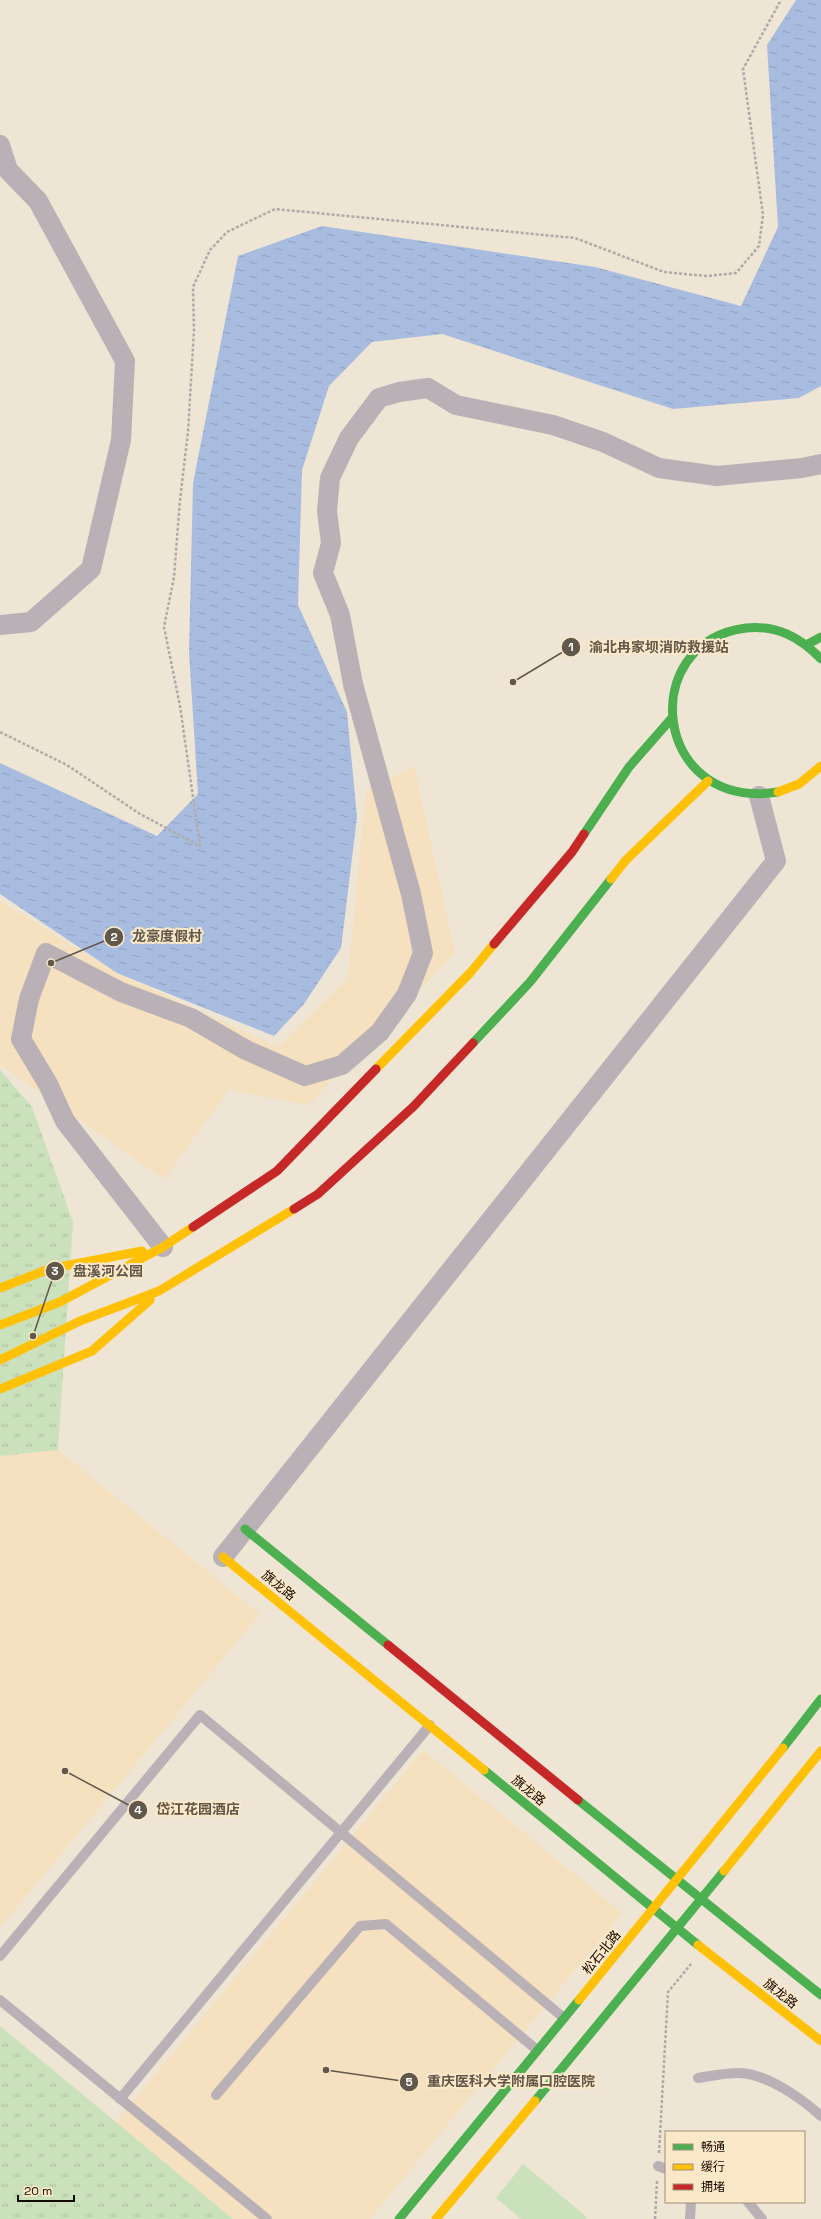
<svg xmlns="http://www.w3.org/2000/svg" width="821" height="2219" viewBox="0 0 821 2219" font-family="'Space Grotesk','Noto Sans SC',sans-serif">
	<defs>
		<pattern id="grass-tufts" width="24" height="20" patternUnits="userSpaceOnUse"><rect width="24" height="20" fill="#cbe1bb"/><path d="M3 7l-1-3M5 7V3M7 7l1-3M15 17l-1-3M17 17v-4M19 17l1-3" fill="none" stroke="#adc09f"/></pattern>
		<pattern id="water-ripples" width="26" height="14" patternUnits="userSpaceOnUse"><rect width="26" height="14" fill="#a8bce0"/><path d="M2 4q2-2 4 0t4 0M15 11q2-2 4 0t4 0" fill="none" stroke="#90a0be"/></pattern>
	</defs>
	<rect width="100%" height="100%" fill="#efe5d4"/>
	<!-- built -->
	<g fill="#f5e1bf">
		<polygon points="414,766 455,953 308,1105 229,1090 164,1179 0,1065 0,901 117,973 278,1047 348,978 366,790"/>
		<polygon points="58,1450 260,1614 0,1928 0,1456"/>
		<polygon points="423,1750 622,1913 370,2219 233,2219 116,2122"/>
	</g>
	<!-- grass -->
	<g fill="url(#grass-tufts)">
		<polygon points="0,1070 32,1107 73,1222 58,1450 0,1456"/>
		<polygon points="0,2026 233,2219 0,2219"/>
	</g>
	<!-- pitch -->
	<polygon fill="#cbe1bb" points="523,2164 587,2217 586,2219 521,2219 496,2198"/>
	<!-- water -->
	<polygon fill="url(#water-ripples)" points="796,0 821,0 821,386 799,398 673,409 442,334 372,342 329,386 302,470 298,605 347,712 357,817 341,948 304,1004 274,1036 117,973 0,894 0,763 157,836 198,794 189,652 193,483 238,256 322,226 595,267 741,306 778,227 767,45"/>
	<g fill="none" stroke-linecap="round" stroke-linejoin="round">
		<!-- path -->
		<g stroke="#b1a9a9" stroke-width="2.5" stroke-dasharray="3 2" stroke-linecap="butt">
			<polyline points="0,732 67,765 140,814 200,846 180,706 164,627 174,577 180,500 188,432 194,330 193,287 210,250 227,232 275,209 575,238 664,272 706,276 736,273 759,246 763,215 743,69 781,0"/>
			<polyline points="659,2153 668,1992 691,1964"/>
			<polyline points="655,2219 657,2180"/>
		</g>
		<!-- lane -->
		<g stroke="#b9b1b6" stroke-width="10">
			<polyline points="0,1956 200,1715 564,2018"/>
			<polyline points="0,2000 267,2219"/>
			<path d="M698,2078c13,-2 27,-5 40,-5 28,0 63,25 83,43"/>
			<polyline points="216,2095 360,1926 386,1924 537,2050"/>
			<polyline points="120,2099 430,1725"/>
			<polyline points="658,2166 666,2169"/>
			<polyline points="748,2202 762,2219"/>
			<polyline points="690,2219 691,2202"/>
		</g>
		<!-- street -->
		<g stroke="#b9b1b6" stroke-width="20">
			<polyline points="0,145 8,170 38,201 125,361 121,440 91,569 31,622 0,625"/>
			<polyline points="163,1247 65,1121 48,1084 21,1039 29,999 46,953 121,992 191,1018 246,1050 305,1076 342,1065 380,1032 407,994 423,953 411,894 353,684 340,615 323,573 331,543 327,511 330,478 349,438 379,398 399,392 428,388 456,405 553,425 603,442 659,468 717,476 802,468 821,464"/>
			<polyline points="223,1557 776,861 759,796"/>
		</g>
		<!-- fast -->
		<g stroke="#4caf50" stroke-width="9">
			<polyline points="808,644 821,637"/>
			<path d="M778,792c-125,20 -143,-150 -32,-164 31,-3 54,9 75,31"/>
			<polyline points="584,834 629,767 671,719"/>
			<polyline points="473,1043 530,982 611,879"/>
			<polyline points="245,1529 388,1645"/>
			<polyline points="783,1748 821,1699"/>
			<polyline points="484,1770 698,1945"/>
			<polyline points="578,1800 821,1995"/>
			<polyline points="535,2101 724,1871"/>
			<polyline points="399,2219 579,2000"/>
		</g>
		<!-- slow -->
		<g stroke="#ffc107" stroke-width="9">
			<polyline points="778,792 799,784 821,766"/>
			<polyline points="611,879 626,860 708,781"/>
			<polyline points="376,1069 470,973 494,944"/>
			<polyline points="0,1288 49,1269 142,1251"/>
			<polyline points="0,1325 60,1302 163,1247 193,1227"/>
			<polyline points="0,1360 80,1321 159,1291 294,1209"/>
			<polyline points="0,1389 92,1351 150,1300"/>
			<polyline points="223,1557 484,1770"/>
			<polyline points="724,1871 821,1751"/>
			<polyline points="698,1945 821,2041"/>
			<polyline points="579,2000 783,1748"/>
			<polyline points="436,2219 535,2101"/>
		</g>
		<!-- jam -->
		<g stroke="#c62828" stroke-width="9">
			<polyline points="494,944 572,852 584,834"/>
			<polyline points="294,1209 318,1194 414,1106 473,1043"/>
			<polyline points="193,1227 277,1171 376,1069"/>
			<polyline points="388,1645 578,1800"/>
		</g>
	</g>
	<g text-anchor="middle" stroke-width="4" stroke-linejoin="round" paint-order="stroke">
		<!-- street labels -->
		<g font-size="13" fill="#150a00" stroke="#fbe8c8">
			<text transform="translate(279 1585) rotate(39)" y="5">旗龙路</text>
			<text transform="translate(529 1790) rotate(39)" y="5">旗龙路</text>
			<text transform="translate(601 1952) rotate(-51)" y="5">松石北路</text>
			<text transform="translate(781 1993) rotate(38)" y="5">旗龙路</text>
		</g>
	</g>
	<!-- callouts -->
	<path fill="none" stroke="#61574a" stroke-width="1.5" d="M513 682L571 647M51 963L114 937M33 1336L55 1271M65 1771L138 1810M326 2070L409 2082"/>
	<g fill="#61574a" stroke="#fbe8c8" stroke-width="1.5">
		<circle cx="513" cy="682" r="4"/>
		<circle cx="51" cy="963" r="4"/>
		<circle cx="33" cy="1336" r="4"/>
		<circle cx="65" cy="1771" r="4"/>
		<circle cx="326" cy="2070" r="4"/>
		<circle cx="571" cy="647" r="10"/>
		<circle cx="114" cy="937" r="10"/>
		<circle cx="55" cy="1271" r="10"/>
		<circle cx="138" cy="1810" r="10"/>
		<circle cx="409" cy="2082" r="10"/>
	</g>
	<g font-size="12" text-anchor="middle" font-weight="bold" fill="#fff">
		<text x="571" y="651">1</text>
		<text x="114" y="941">2</text>
		<text x="55" y="1275">3</text>
		<text x="138" y="1814">4</text>
		<text x="409" y="2086">5</text>
	</g>
	<g font-size="14" text-anchor="middle" font-weight="bold" fill="#61574a" stroke="#fbe8c8" stroke-width="4" stroke-linejoin="round" paint-order="stroke">
		<text x="659" y="652">渝北冉家坝消防救援站</text>
		<text x="167" y="941">龙豪度假村</text>
		<text x="108" y="1276">盘溪河公园</text>
		<text x="198" y="1814">岱江花园酒店</text>
		<text x="511" y="2086">重庆医科大学附属口腔医院</text>
	</g>
	<!-- legend -->
	<rect x="665" y="2131" width="140" height="72" fill="#fbe8c8" stroke="#9f8f78"/>
	<rect x="673" y="2144" width="20" height="6" fill="#4caf50" stroke="#9f8f78"/>
	<text x="701" y="2151" font-size="12" fill="#150a00">畅通</text>
	<rect x="673" y="2164" width="20" height="6" fill="#ffc107" stroke="#9f8f78"/>
	<text x="701" y="2171" font-size="12" fill="#150a00">缓行</text>
	<rect x="673" y="2184" width="20" height="6" fill="#c62828" stroke="#9f8f78"/>
	<text x="701" y="2191" font-size="12" fill="#150a00">拥堵</text>
	<!-- scale -->
	<path d="M18 2195v6h56v-6" fill="none" stroke="#150a00" stroke-width="2"/>
	<text x="24" y="2195" font-size="12" fill="#150a00" stroke="#fbe8c8" stroke-width="3" paint-order="stroke">20 m</text>
</svg>
